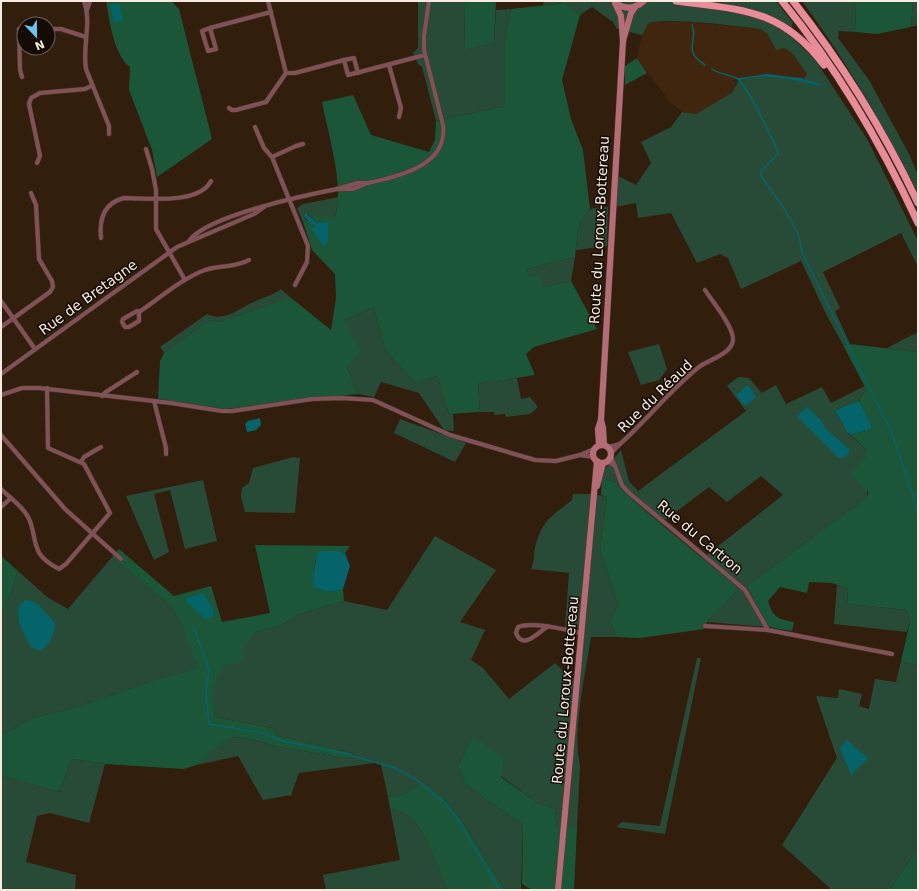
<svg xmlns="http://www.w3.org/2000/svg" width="919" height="891" viewBox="0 0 919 891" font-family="'DejaVu Sans',sans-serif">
	<rect width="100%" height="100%" fill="#321e0d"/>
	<!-- built -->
	<polygon fill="#40260f" points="682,21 760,29 767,33 776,50 784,48 792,53 807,74 804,79 767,74 738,78 733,92 696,114 682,112 669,101 637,58 642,35 648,24 654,22"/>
	<!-- green -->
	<g fill="#284b38">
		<polygon points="418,1 464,1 465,50 494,43 496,10 511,9 505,39 505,106 436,121 422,67 418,64 413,53 418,48"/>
		<path d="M544,1h164l14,2 1,-2h53l17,22 -4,11 27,27 51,78 51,102v26l-17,-34 -78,39 17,36 -5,3 15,33 -7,1 -17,-31 -25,-53 -60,28 -13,-31 -8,-4 -23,9 -26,-50 -33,5 -2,-15 -21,4 3,-31 18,9 15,-22 -10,-21 30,-15 11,-15 14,2 37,-22 5,-11c29,-10 55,-1 84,5l-1,-2 -17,-5 3,-5 -15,-21 -8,-5 -8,2 -9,-17 -7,-4c-17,-2 -102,-13 -112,-5 -2,3 -4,8 -6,11l-25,-6 -4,-7 -21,-15 -12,8 -15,-12 -22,2z"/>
		<path d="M802,1h54l-1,31 -16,-1 -1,7 31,42 40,74 9,21v18c-34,-67 -71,-131 -116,-192z"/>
		<polygon points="913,1 918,1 918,25 911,27"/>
		<polygon points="339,197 335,217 311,217 308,214 304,217 306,220 303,222 297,208 303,204"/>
		<path d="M608,207l-1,39 -31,4c1,-11 3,-37 15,-41 5,-2 11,-1 17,-2z"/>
		<polygon points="575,257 571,281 543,287 529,277 527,269"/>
		<path d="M281,289l9,8 -71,25 -10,-2 -45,33 -4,-6 47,-33c18,9 33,-7 49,-13 9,-4 17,-6 25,-12z"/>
		<polygon points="374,307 385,349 415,383 437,376 449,414 453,414 454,431 444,430 419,393 381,382 374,397 358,394 347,367 344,320"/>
		<polygon points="918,332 918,352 887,348"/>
		<polygon points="659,344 667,369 659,380 641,385 628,352"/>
		<polygon points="738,377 749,378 762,393 776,385 786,404 822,387 831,403 865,386 866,389 859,401 835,410 847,432 867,451 867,497 747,586 768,627 707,622 738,590 736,586 703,558 783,495 761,476 727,502 709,487 661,523 631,499 614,482 602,478 605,469 621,450 629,481 638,491 746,411 727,386"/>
		<polygon points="517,378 521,399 530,397 538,407 530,414 506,417 505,414 494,415 494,412 480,412 478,384"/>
		<polygon points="400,419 466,443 455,462 394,433"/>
		<polygon points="293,457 300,458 295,513 245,512 241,497 242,488 249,483 253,468"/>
		<polygon points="203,480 217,541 185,549 170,490 154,494 169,552 154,560 126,496"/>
		<path d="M573,494h19l15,3 -7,52 18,56 -8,16 7,16h-26c-5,35 -19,94 -11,128l-3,63h-20l-2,-19 -19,-7 -35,-26 -29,-40 -14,31 7,16 21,17 37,24 -2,66h-16l-45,-72 -18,-21 -19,-15 -16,11 -19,4 -7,-32 -6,-2 -76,10 -8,22 -28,5 -25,-44 -41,9 11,-11 25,-17 18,2 28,8 72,12 2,-6 -75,-17 -5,-8 -58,-11 -4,-24 6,-18 7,-11 32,-32 26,-7 15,-10 47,-14 43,9 48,-74 61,34 -36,52 25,8 -14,30 12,8 26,31 46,-36 16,15h4l5,-51h-15l4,-54 -38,-4c4,-9 2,-13 4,-21 6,-27 17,-32 37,-48z"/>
		<polygon points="112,557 171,606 182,626 199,668 143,684 74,708 35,717 1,735 1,611 6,606 18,571 47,597 68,609"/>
		<polygon points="837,585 847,588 848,604 907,610 910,622 907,632 834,624"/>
		<polygon points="697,658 701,658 665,834 616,827 622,822 660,826"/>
		<polygon points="901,661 918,666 918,848 890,890 832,890 782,845 837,758 816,696 838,698 839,689 862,694 859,706 869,709 875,679 896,682"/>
		<polygon points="72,759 105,764 89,823 50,813 37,816 26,862 76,875 75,890 1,890 1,776 59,792"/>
		<path d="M390,808c9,3 18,6 24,13 12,12 26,53 33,69h-121l-3,-15 77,-15z"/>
	</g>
	<!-- forest -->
	<g fill="#1c5639">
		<path d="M106,1l66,1 7,7 33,130 -55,38 -5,-27 -23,-60 1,-23c-16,-11 -21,-48 -24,-66z"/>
		<polygon points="464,1 496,1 494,43 465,50"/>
		<polygon points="856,1 913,1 911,27 877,34 855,32"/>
		<path d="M565,3l15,12 -18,65 9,39 12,31 7,59c-13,10 -13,33 -15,48l-48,12 2,8 11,-2 3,12 28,-6 26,48 -63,18 -8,7 9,21 -57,9 2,28 -31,2 -12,-38 -22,7 -30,-34 -11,-42 -30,13 17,32 -14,15 11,27 -133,15 -67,-10 2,-38 4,-8 45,-33 10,2 71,-25 41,33 5,-32 -1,-24 -23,-24 -9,-28 3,-2 5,2 15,23 2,-23 -11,1 -6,-6h24c10,-31 -7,-83 -13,-115l31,-7 18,40 58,17 6,-12 1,-19 69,-15v-67l6,-30z"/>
		<polygon points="637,58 647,73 625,85 625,66"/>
		<path d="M850,344l68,8v314l-17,-5 9,-39 -3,-12 -59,-6 -1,-16 -15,-5 -23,-1 -2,11 -27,-6 -12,14c5,17 10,18 26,21l-2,9 -24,-4 -21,-41 120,-89 1,-5 -17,-18 14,-15 2,-8 -16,-16 20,-6 1,-3 -13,-25 7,-12 -23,-44z"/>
		<polygon points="602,478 614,482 631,499 736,586 738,590 707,622 704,629 640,638 617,637 610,621 618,605 600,549 607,497 601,495"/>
		<path d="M255,545l95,1 -5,7 -6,-2h-19l-5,12 -2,23c7,6 22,7 30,3l1,12 -47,14 -15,10 -26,7 -13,15 3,4 -4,11 -18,3c-13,19 -12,30 -9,52l58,11 5,8 75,17 -2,6 -72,-12 -28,-8 -18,-2 -25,17 -11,11 -13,4 -79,-5 -33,-5 -13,33 -58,-16v-41l34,-18 39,-9 69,-24 55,-16 -16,-42 -11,-20 -59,-49 7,-8 55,47 37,-10 11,36 48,-9z"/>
		<polygon points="1,556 18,571 6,606 1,611"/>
		<polygon points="472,736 504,758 501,777 536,802 555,809 557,828 577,828 574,890 532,890 522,884 523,824 486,800 465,783 458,767"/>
		<path d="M423,782l19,15 18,21 45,72h-58c-7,-16 -21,-57 -33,-69 -6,-7 -15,-10 -24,-13l-2,-11 19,-4z"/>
		<polygon points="918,848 918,890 890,890"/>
	</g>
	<!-- water -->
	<g fill="#056469">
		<polygon points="119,4 123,20 114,23 110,5"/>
		<path d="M767,74l34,4 20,6 1,2c-28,-5 -55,-15 -84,-5v-3z"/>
		<polygon points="306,213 317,223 328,222 328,241 324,247 312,229 314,226 304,217"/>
		<polygon points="748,385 756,397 745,406 736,395"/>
		<polygon points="859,401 872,426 871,429 851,435 847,432 835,410"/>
		<polygon points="807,407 821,420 825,428 849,449 849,453 844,458 839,458 797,416"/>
		<polygon points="260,418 261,425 256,430 247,432 245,424 248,421"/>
		<path d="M320,551h19l6,2 5,13 -7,23c-8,4 -23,3 -30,-3 0,-6 2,-31 7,-35z"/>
		<polygon points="203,593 214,611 212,617 205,619 186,601 187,598"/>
		<path d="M26,600l9,2 20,20c0,11 -5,24 -15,29l-9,-4c-7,-11 -22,-39 -5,-47z"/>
		<polygon points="847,740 868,758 851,775 840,748"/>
	</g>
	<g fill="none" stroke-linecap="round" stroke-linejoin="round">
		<!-- stream -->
		<g stroke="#056469" stroke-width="1.5">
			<path d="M692,25c7,16 -11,25 13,40"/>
			<path d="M712,69c7,5 22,7 26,10 13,12 31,55 40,72v3l-17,17v5l24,34 13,23 5,22 87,174 23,66 5,20"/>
			<polyline points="193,627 207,663 209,671 206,693 209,724 264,733 283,741 338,752 393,767 417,780 446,804 455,815 500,890"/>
			<polyline points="917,890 918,889"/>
		</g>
		<defs>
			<g id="minor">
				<path d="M84,1c8,22 -2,46 2,68l23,57v8"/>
				<polyline points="87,10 90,1"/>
				<polyline points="210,28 271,12"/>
				<polygon points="210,28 216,49 208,51 202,31"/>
				<polyline points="48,29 61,29 86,37"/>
				<polyline points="344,60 354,58 358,73"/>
				<polyline points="389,65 401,108 399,117"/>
				<polyline points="286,73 295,73 344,60 348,75 425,55"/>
				<polyline points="22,77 20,70 19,29 24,29"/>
				<polyline points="229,108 232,110 236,110 266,102 286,73 268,1"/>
				<polyline points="255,127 264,148 272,157 308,246 307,262 295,285"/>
				<polyline points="146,149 152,169 156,190 156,229 185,280"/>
				<polyline points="272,157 296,146 303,144"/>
				<polyline points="37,163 40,156 29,104 31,98 40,93 85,89 91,86"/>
				<polygon points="357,183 368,183 353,189 337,189"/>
				<path d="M368,183c31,-7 80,-17 75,-58l-19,-75v-14l5,-35"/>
				<path d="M101,238c-2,-19 3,-35 23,-40 22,0 75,7 87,-17"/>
				<path d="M189,241c17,-25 117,-46 148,-52"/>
				<polyline points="1,301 35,349"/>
				<path d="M139,312v9l-10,6h-4l-3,-5 1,-3 14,-8 2,1c21,-14 42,-33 66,-42 15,-5 29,-2 44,-10"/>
				<polyline points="1,327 50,292 53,287 52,281 39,259 36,205 31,193"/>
				<polyline points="1,374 177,247 254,214 264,207"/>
				<polyline points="1,395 22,388 39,388 171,403 222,411 232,411 312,399 342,398 373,400 450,435 535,460 556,461 580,455"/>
				<polyline points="102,396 106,392 137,372"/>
				<polyline points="154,401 166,448 166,454"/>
				<polyline points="1,435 65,509 121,559"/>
				<path d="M620,444c27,-24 50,-54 79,-77 9,-7 33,-13 34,-27 1,-13 -21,-39 -28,-50"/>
				<polyline points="609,447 620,444 611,453"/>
				<polyline points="594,457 580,455 594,449"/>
				<polyline points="607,461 615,466 611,457"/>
				<polyline points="81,462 84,457 101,447"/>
				<polyline points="615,466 622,485 628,492 745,590 768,630 892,654"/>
				<path d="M1,489c9,9 24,19 29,32 8,24 1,33 29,48l7,-5 44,-51 -26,-49 -36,-16 -1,-60"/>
				<polyline points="1,507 11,498"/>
				<polyline points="705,626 768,630"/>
				<path d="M547,627c-9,5 -24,24 -31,6l2,-6c15,-6 48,3 64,6"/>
			</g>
			<g id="secondary">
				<path d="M616,3c10,7 19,6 28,-2"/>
				<polyline points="623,41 631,13 636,6"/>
				<polyline points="601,420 603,428 604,445"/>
				<circle cx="602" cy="454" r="9"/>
				<polyline points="599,445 598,429 601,420 623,41 621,16 615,3"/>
				<polyline points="597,486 603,463"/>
				<polyline points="558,890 597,461"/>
			</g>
			<g id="trunk">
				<path d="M676,1c65,9 105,7 148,64"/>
				<path d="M782,1c55,67 100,144 136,222"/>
				<path d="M793,1c49,62 91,130 125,202"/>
			</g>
		</defs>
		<!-- minor casing -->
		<use href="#minor" stroke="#4e3b2a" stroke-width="5"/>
		<!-- secondary casing -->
		<use href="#secondary" stroke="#4e3b2a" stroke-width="7"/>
		<!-- trunk casing -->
		<use href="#trunk" stroke="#4e3b2a" stroke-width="8"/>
		<!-- minor -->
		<use href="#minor" stroke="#805258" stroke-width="4"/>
		<!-- secondary -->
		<use href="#secondary" stroke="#b46c76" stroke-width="6"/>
		<!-- trunk -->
		<use href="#trunk" stroke="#e88c9a" stroke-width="7"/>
	</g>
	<g text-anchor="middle" stroke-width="3" stroke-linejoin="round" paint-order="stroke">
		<!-- street labels -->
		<g font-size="14" fill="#f9eadf" stroke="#130b04">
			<text transform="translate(599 230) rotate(-87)" y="5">Route du Loroux-Bottereau</text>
			<text transform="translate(88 297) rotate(-36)" y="5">Rue de Bretagne</text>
			<text transform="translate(655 396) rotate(-44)" y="5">Rue du Réaud</text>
			<text transform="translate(700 537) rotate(40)" y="5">Rue du Cartron</text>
			<text transform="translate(565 690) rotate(-85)" y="5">Route du Loroux-Bottereau</text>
		</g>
	</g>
	<!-- border -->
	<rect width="919" height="891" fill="none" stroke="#f9eadf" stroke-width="4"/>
	<!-- north arrow -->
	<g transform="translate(36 36) rotate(158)"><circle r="19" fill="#130b04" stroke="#6f645c"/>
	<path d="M0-3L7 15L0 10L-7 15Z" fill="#6ec2f3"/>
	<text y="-6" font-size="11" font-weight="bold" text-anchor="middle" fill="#f9eadf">N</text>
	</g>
</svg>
